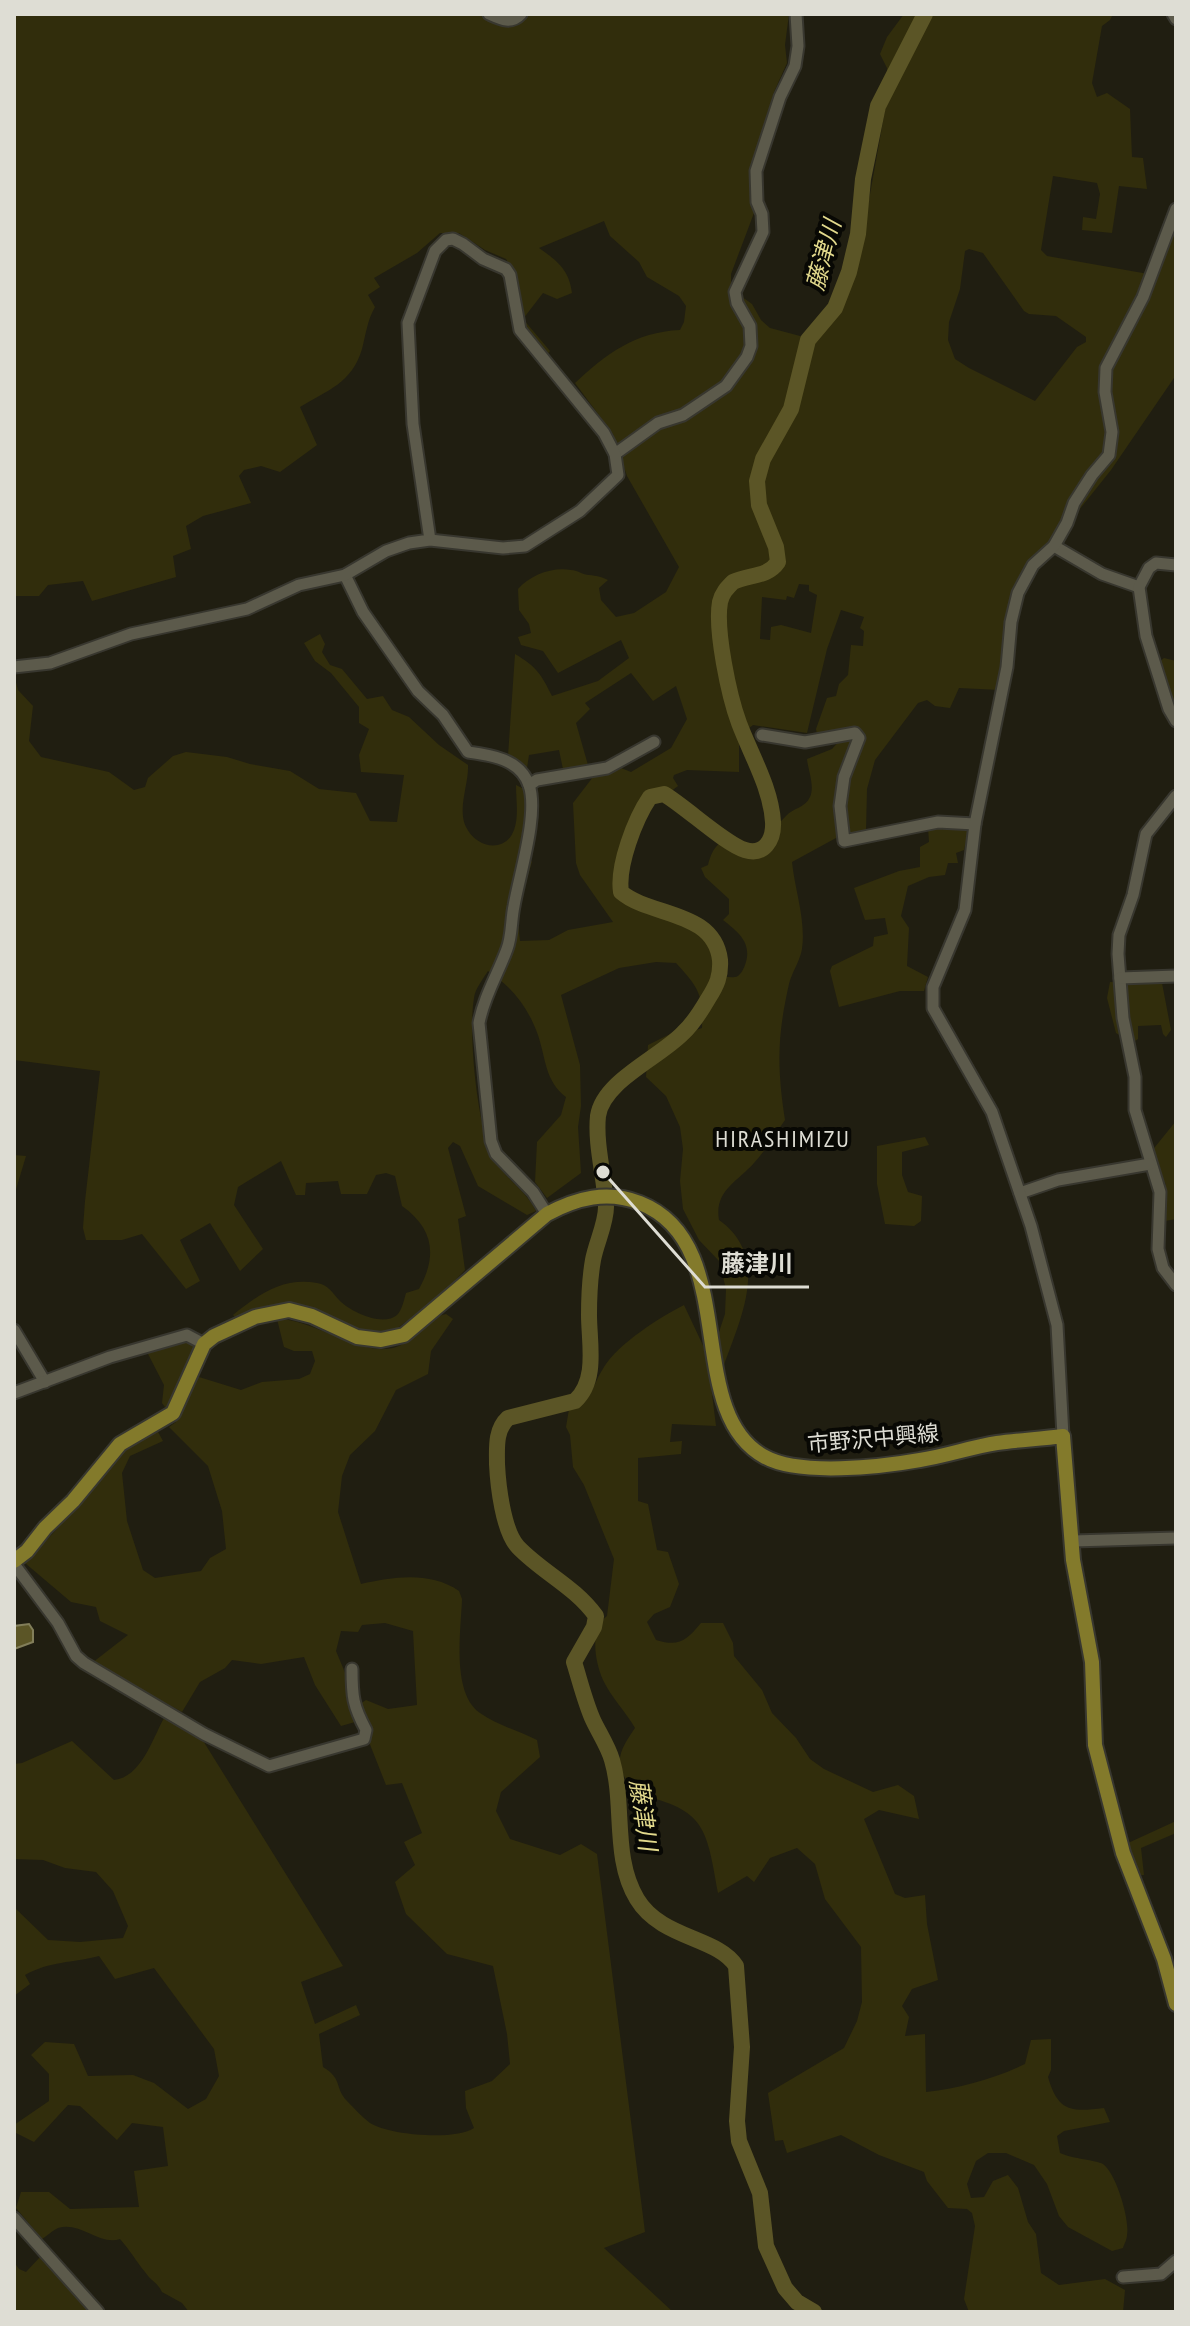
<svg xmlns="http://www.w3.org/2000/svg" width="1190" height="2326" viewBox="0 0 1190 2326" font-family="'PT Sans Narrow','Noto Sans JP',sans-serif">
	<rect width="100%" height="100%" fill="#201e11"/>
	<!-- green -->
	<g fill="#312d0c" fill-rule="evenodd">
		<path d="M14,14h775l-4,31 2,18 -13,29 -25,81 5,40 -23,61v15l21,15 9,16 9,8 45,12 23,-30 19,-43 30,-168v-31l-7,-14 7,-17 17,-23h209l-3,6 -8,6 -10,57 5,14 10,-4 23,16 2,48 11,1 4,31 -28,-3 -7,47 -30,-3 1,-13 13,2 4,-25 -3,-11 -44,-7 -12,74 6,6 107,19 22,-53v153l-65,95 -32,40 -12,-3 -13,28 -39,50 -7,21 -8,84 -41,-2 -9,20 -15,-2 -8,-6 -9,3 -43,57 -8,29 -1,42 -30,7 -44,24c3,29 14,58 10,87 -2,12 -10,23 -13,35 -12,53 -12,83 -4,136 -10,14 -19,30 -31,43 -17,19 -40,28 -35,57 52,37 22,97 5,145l-6,-30 7,-21 1,-25 -7,-28 -20,-21 -16,-31 -3,-28 3,-32 -3,-22 -14,-31 -20,-19 2,-32 26,-13 19,-1 9,-3c1,-34 -3,-40 -26,-65l-20,-1 -37,6 -58,27 19,70 1,41 -3,21 3,46 -34,25 -12,-16 2,-40 24,-27 5,-18c-21,-16 -20,-38 -28,-62 -10,-28 -26,-48 -50,-64 -5,8 -13,18 -14,27 -6,35 3,128 19,160 11,20 33,32 43,53l-9,4 -49,-29 -18,-40 -7,-4 -5,6 18,68 -8,3 7,51 -30,31 -46,33 -30,-2 -43,-23 -26,-6 -26,5 -27,11 -4,-4c25,-20 49,-38 84,-32 12,2 15,10 23,18 11,11 43,26 57,14 5,-5 7,-15 9,-22l13,-4c19,-34 14,-61 -17,-83l-7,-30 -9,-3 -10,2 -9,19h-26l-3,-13 -32,2 -1,12h-9l-15,-34 -43,26 -4,18 29,44 -23,22 -30,-48 -30,17 20,41 -14,8 -44,-55 -20,6h-36l-3,-12 2,-27 15,-130 -86,-11v-385l4,15 15,16 -4,35 12,16 68,15 25,18 11,-3 3,-9 25,-22 13,-4 41,5 23,7 40,7 29,18 37,4 14,28 27,1 7,-47 -43,-3 -2,-17 10,-26 -10,-6v-16l-28,-34 -16,-12 -11,-18 16,-9 5,10 -3,8 8,13 12,4 25,30 16,-3 9,14 17,7 30,28 29,20c1,19 -11,44 -2,62 10,21 39,27 48,3 5,-13 2,-31 2,-45l10,5 3,19 -7,41 10,12c-8,26 -16,52 -12,79l29,-1 19,-10 45,-8 -33,-47 -4,-12 -3,-60 20,-26 28,-9 10,4 40,-24 16,-29 -11,-33 -23,15 -22,-28 -46,30 5,6 -14,14 12,42 -25,4 -4,-19 -30,5 -2,13 -19,-12 7,-102c22,13 26,20 37,42l46,-15 31,-23 -8,-18 -63,33 -15,-22 -22,-6 -3,-8 13,-4 -2,-9 -10,-14 -1,-21c13,-14 33,-22 53,-19 6,0 12,5 18,5 8,1 11,1 19,5l-9,8 2,12 15,17 18,-4 32,-21 13,-25 -52,-91 -14,-42 -38,-51c31,-29 60,-51 105,-53l4,-8 2,-16 -7,-10 -32,-19 -8,-15 -29,-26 -6,-15 -65,27c18,13 30,21 33,45l-15,6 -14,-6 -20,26 27,32 -4,5 -22,-26 -11,-59 -7,-12 -21,-9 -26,-17h-19l-23,20 -43,25 6,9 -12,8 7,12c-8,14 -9,27 -13,42 -10,34 -34,41 -62,58l17,38 -37,27 -19,-6 -17,4 -5,6 12,27 -48,13 -17,10 5,23 -18,7 3,21 -84,24 -9,-20 -35,4 -9,11h-25zM969,249l14,4 41,58 5,3 27,2 30,21v5l-9,5 -42,54 -66,-33 -14,-9 -7,-19 1,-18 11,-33 5,-38zM799,584l10,1v6l8,4 -6,38 -30,-8 -10,2 -1,13 -10,-1 2,-42 24,3 1,-4 7,2zM841,610l23,7 -4,11 4,3 -1,15 -12,-1 -3,30 -9,9 -3,12 -9,2 -11,31 1,5 22,-4 2,9 -9,10 -25,10c1,11 8,27 3,38 -5,11 -17,11 -24,19 -22,22 -23,38 -56,20 -14,8 -18,14 -22,29l-7,3 4,9 24,22v15l-6,6c15,12 30,23 22,45 -1,3 -4,9 -7,11 -6,3 -14,0 -20,0 0,-10 0,-23 -4,-31 -14,-25 -64,-36 -90,-46 -5,-7 -8,-14 -7,-23 0,-16 21,-74 34,-82 7,-5 11,-4 19,-2l8,-6 -5,-8 1,-3 13,-5 52,2v-36l14,-11 54,8 20,-84z"/>
		<polygon points="1164,658 1176,661 1176,714 1158,663"/>
		<polygon points="928,827 969,828 964,850 956,853 958,863 948,863 945,875 929,877 908,886 901,916 909,928 907,966 928,977 924,991 900,991 839,1007 830,971 832,966 873,946 874,937 888,934 885,918 865,920 854,888 899,871 920,867 920,847 929,842"/>
		<polygon points="1110,982 1162,983 1171,1030 1166,1037 1163,1034 1161,1025 1138,1026 1138,1039 1135,1041 1137,1066 1128,1040 1116,1033 1107,998"/>
		<polygon points="1176,1121 1176,1219 1165,1221 1166,1185 1151,1152"/>
		<polygon points="925,1137 929,1145 902,1152 902,1175 908,1192 922,1196 921,1221 914,1226 885,1224 877,1184 877,1146"/>
		<polygon points="14,1155 26,1156 14,1196"/>
		<path d="M684,1305l23,49 9,72 -44,-2 -2,18 12,-1 -1,13 -43,4v43l10,3 9,46 11,2 11,32 -9,23 -16,7 -7,8 9,18c23,7 30,1 45,-17h22l10,20 1,13 28,34 10,23 24,25 14,21 14,10 49,23 25,-7 16,11 5,23 -40,-9 -15,9 31,75 10,4 20,-3 2,29 11,56 -26,9 -10,17 7,11 -4,19 20,-2 1,58c35,-4 68,-13 99,-28l6,-24 20,-1v31l-3,7c10,35 23,35 56,31l6,14 -46,9 -7,5 3,17c13,6 36,7 43,11 13,9 27,56 24,71 0,5 -3,9 -4,13l-11,3 -44,-24 -9,-11 -12,-32 -13,-19 -28,-12h-18l-12,8 -9,23 4,14 13,-1 9,-16 15,-6 10,13 10,34 8,12 5,39 18,12 46,-6 20,11 -2,22h-154l-5,-13 11,-73 -3,-13 -5,-4 -19,-1 -21,-27 -3,-9 -45,-17 -38,-20 -54,18 -4,-13 -8,1 -7,-48 76,-45 13,-27 5,-19 -1,-55 -36,-48 -10,-35 -18,-16 -27,10 -16,24 -7,-6 -29,17c-12,-70 -14,-84 -86,-100 -2,-10 -8,-15 -11,-23 -5,-16 6,-30 14,-42 -9,-16 -24,-31 -32,-48 -8,-18 -14,-51 4,-64l7,-57 -30,-74 -11,-18 -3,-32 -4,-8 3,-18c27,-14 21,-20 35,-42 14,-23 56,-50 80,-62z"/>
		<path d="M446,1314l7,5 -22,32 -3,23 -32,16 -21,41 -25,24 -8,21 -4,36 23,72c33,-7 68,-13 98,7l3,8c-1,31 -11,94 18,114 17,12 39,18 57,27l3,17 -39,35 -5,19 14,28 50,16 21,-11 16,10 48,378 -41,16 69,64h-484l-7,-9 -20,-11c-4,-9 -12,-12 -17,-20 -9,-11 -15,-22 -25,-33 -20,7 -40,-18 -62,-11 -5,2 -11,8 -16,11l-26,-31 5,-16h28l21,17 69,-2 -5,-36 34,-5 -5,-39 -31,-4 -15,17 -37,-34 -12,-1 -34,37 -20,-10v-7l35,-24v-27l-18,-19 14,-13 29,2 14,32 45,-1 21,8 34,26 18,-10 13,-23 -5,-27 -60,-81 -39,11 -16,-23c-27,7 -49,5 -74,19l5,9 -16,12v-89l34,33 32,2 43,-4 5,-12 -15,-35 -17,-19 -31,-4 -22,-8 -29,-1v-95l8,-1 50,-22 42,39c27,-3 38,-40 50,-62l38,21 141,227 -42,16 14,42 41,-19 4,10 -41,19 4,33c20,12 11,20 24,34 7,7 15,16 23,22 18,12 86,18 104,5l-8,-20 -1,-17 27,-10 18,-17 -3,-30 -14,-68 -46,-12 -41,-40 -11,-32 20,-17 -11,-23 18,-9 -20,-50 -16,2 -17,-43 4,-13 -13,-25 6,-4 22,9 29,-4 -4,-74 -28,-8 -23,2 -4,7 -17,-1 -5,20 10,24 9,47 -14,4 -26,-41 -11,-28 -43,7 -29,-4 -7,8 -25,14 -18,30 -90,-49 36,-28 -28,-14 -4,-14 -25,-5 -46,-39 31,-33 68,-83 33,-17 6,11 -33,15 -8,17 5,48 16,49 12,8 46,-7 9,-13 16,-9 -4,-38 -14,-45 -39,-39 7,-5 -14,-19 2,-18 -17,-33 38,-12 10,6 -11,31h15l42,13 21,-8 37,-3 11,-5 5,-13 -3,-10h-18l-10,-4 -7,-28c38,0 80,37 116,29 22,-5 32,-30 53,-34z"/>
		<polygon points="1176,1821 1176,1833 1141,1848 1144,1875 1137,1875 1128,1854 1128,1843"/>
		<polygon points="42,2255 94,2312 17,2312 14,2310 14,2262 19,2269 26,2272"/>
	</g>
	<!-- water -->
	<polygon fill="#5b5526" stroke="#827e5a" stroke-width="2" points="29,1624 33,1630 33,1642 14,1649 14,1626"/>
	<g fill="none" stroke-linecap="round" stroke-linejoin="round">
		<!-- river -->
		<path stroke="#5b5526" stroke-width="16" d="M814,2312l-17,-10 -12,-14 -19,-42 -6,-53 -21,-52 -2,-20 5,-74 -6,-81c-18,-29 -75,-27 -99,-67 -25,-41 -12,-95 -25,-139 -4,-14 -13,-27 -19,-40 -8,-18 -13,-39 -19,-58l20,-35 2,-11c-22,-30 -53,-43 -78,-69 -15,-16 -20,-62 -21,-83 0,-16 -2,-34 11,-46l67,-17c23,-21 14,-58 14,-86 0,-18 1,-38 4,-55 3,-17 13,-36 13,-53 -1,-29 -11,-62 -8,-91 5,-35 61,-58 85,-83 10,-9 18,-22 25,-34 9,-14 13,-23 12,-39 -6,-50 -70,-43 -99,-68 -4,-26 14,-73 29,-95l14,-3c22,13 61,50 81,56 19,6 29,-10 28,-28 -2,-34 -22,-67 -34,-99 -10,-27 -24,-93 -19,-121 2,-9 7,-14 13,-20 16,-8 34,-4 45,-20l-2,-15 -17,-42 -2,-24 6,-22 28,-50 17,-69 27,-32 14,-36 9,-38 5,-55 15,-73 47,-92"/>
		<defs>
			<g id="minor">
				<path d="M489,14c11,5 22,11 32,0"/>
				<polyline points="1173,14 1176,19"/>
				<polyline points="615,454 658,423 683,415 726,386 747,357 751,346 750,326 737,303 735,292 763,232 762,214 757,202 756,171 780,97 795,66 798,46 796,14"/>
				<polyline points="1054,546 1102,574 1139,587"/>
				<polyline points="1176,565 1156,563 1149,568 1139,587 1146,636 1169,709 1176,721"/>
				<path d="M345,575l18,37 55,79 25,24 25,37c23,3 52,7 61,33 10,29 -10,91 -15,121 -3,14 -2,30 -7,43 -9,25 -23,47 -28,74l12,118 5,13 37,38 14,22"/>
				<polyline points="14,667 50,663 131,634 247,609 299,585 345,575 386,551 409,543 430,540 503,548 525,546 580,511 618,475 615,454 604,433 520,330 510,275 506,269 483,259 463,244 453,239 446,240 435,251 408,323 413,424 430,540"/>
				<polyline points="762,735 805,742 855,733 859,738 844,777 840,806 844,841 938,822 975,824"/>
				<polyline points="529,785 537,780 607,768 654,742"/>
				<polyline points="1176,796 1146,834 1133,895 1119,935 1118,954 1123,1018 1135,1077 1135,1110 1160,1192 1158,1249 1163,1268 1176,1285"/>
				<polyline points="1120,978 1176,976"/>
				<polyline points="1020,1193 1058,1180 1150,1164"/>
				<polyline points="14,1330 45,1382"/>
				<polyline points="14,1393 110,1357 187,1335 204,1344"/>
				<polyline points="1063,1436 1057,1325 1031,1226 992,1112 933,1008 933,987 965,910 975,824 1007,667 1011,622 1018,593 1033,565 1054,546 1067,523 1074,503 1092,475 1109,455 1112,432 1105,392 1106,368 1143,297 1176,209"/>
				<polyline points="1073,1541 1176,1538"/>
				<path d="M14,1564l44,59 18,33 8,7 120,71 65,32 95,-27 2,-9c-13,-24 -14,-34 -14,-61"/>
				<polyline points="14,2218 98,2312"/>
				<polyline points="1123,2277 1161,2274 1176,2261"/>
			</g>
			<path id="major" d="M14,1561l13,-10 18,-23 28,-27 47,-57 53,-31 31,-69 10,-8 41,-19 34,-7 23,6 45,21 24,3 23,-5 143,-121c30,-16 60,-24 93,-11 103,41 41,209 125,254 34,19 116,10 155,3 26,-4 51,-13 77,-17 22,-3 44,-4 66,-7l10,124 19,102 3,83 28,108 41,106 12,45"/>
		</defs>
		<!-- minor casing -->
		<use href="#minor" stroke="#38372f" stroke-width="15"/>
		<!-- major casing -->
		<use href="#major" stroke="#38372f" stroke-width="18"/>
		<!-- minor -->
		<use href="#minor" stroke="#5c5a4b" stroke-width="11"/>
		<!-- major -->
		<use href="#major" stroke="#837a2b" stroke-width="14"/>
	</g>
	<g text-anchor="middle" stroke-width="8" stroke-linejoin="round" paint-order="stroke">
		<!-- street labels -->
		<g font-size="22" fill="#deddd4" stroke="#080804">
			<text transform="translate(873 1438) rotate(-5)" y="8">市野沢中興線</text>
		</g>
		<!-- water labels -->
		<g font-size="24" font-style="italic" fill="#e2d98c" stroke="#080804">
			<text transform="translate(824 255) rotate(-75)" y="8">藤津川</text>
			<text transform="translate(643 1815) rotate(82)" y="8">藤津川</text>
		</g>
		<!-- neighbourhood labels -->
		<g font-size="24" letter-spacing="2" fill="#deddd4" stroke="#080804">
			<text x="783" y="1147">HIRASHIMIZU</text>
		</g>
	</g>
	<!-- callouts -->
	<path fill="none" stroke="#deddd4" stroke-width="3" d="M603 1172L705 1287H809"/>
	<circle fill="#deddd4" stroke="#080804" stroke-width="3" cx="603" cy="1172" r="8"/>
	<g font-size="24" text-anchor="middle" font-weight="bold" fill="#deddd4" stroke="#080804" stroke-width="8" stroke-linejoin="round" paint-order="stroke">
		<text x="757" y="1272">藤津川</text>
	</g>
	<!-- border -->
	<rect width="1190" height="2326" fill="none" stroke="#deddd4" stroke-width="32"/>
</svg>
